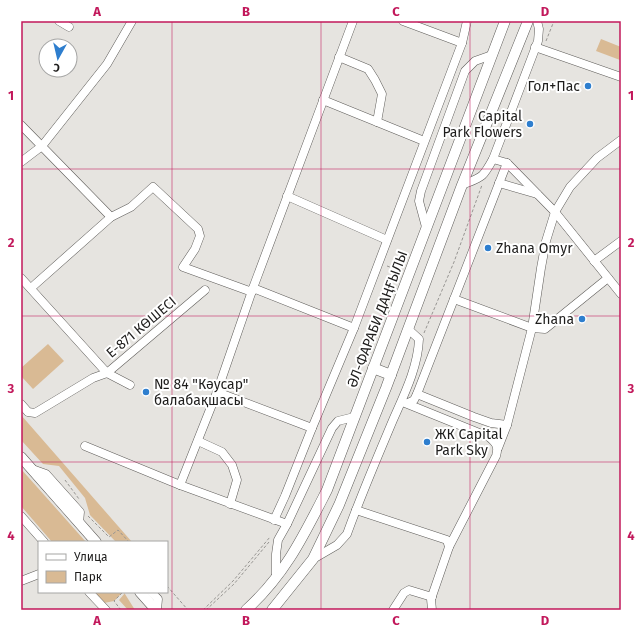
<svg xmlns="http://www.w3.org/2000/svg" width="642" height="631" viewBox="0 0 642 631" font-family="'Fira Sans',sans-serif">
	<rect width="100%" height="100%" fill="#e6e4e0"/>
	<!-- green -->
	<g fill="#d9ba94">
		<polygon points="601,39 621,47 620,60 596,51"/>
		<polygon points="48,344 64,361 33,389 21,376 21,368"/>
		<polygon points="21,415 118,526 132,542 116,542 90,515 85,498 59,466 43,464 21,440"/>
		<polygon points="21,469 86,542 52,542 21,506"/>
		<polygon points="95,592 123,592 114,601 104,603"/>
		<polygon points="125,593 125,594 135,610 128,610 119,600"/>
	</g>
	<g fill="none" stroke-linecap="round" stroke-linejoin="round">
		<defs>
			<g id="minor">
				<polyline points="59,21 69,27"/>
				<polyline points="403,21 462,43"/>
				<polyline points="535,47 621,77"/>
				<polyline points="339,57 368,69 375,80 382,94 377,122"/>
				<polyline points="323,100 424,141"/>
				<polyline points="21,125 111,217"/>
				<polyline points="493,159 507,163 555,212 621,294"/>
				<polyline points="21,162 42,146 107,64 132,21"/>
				<polyline points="499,183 537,194"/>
				<path d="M462,185c20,-8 20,-6 31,-26l45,-118 1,-12 -2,-8"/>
				<polyline points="287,196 387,240"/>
				<polyline points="426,227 419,201 421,191 465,71 475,61 492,55"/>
				<polyline points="594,261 621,241"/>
				<polyline points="21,278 107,373 130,385"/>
				<polyline points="31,288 111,217 131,207 153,187 198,229 200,236 195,249 183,267 252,292"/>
				<polyline points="253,288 354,328"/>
				<polyline points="454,299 532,328 545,329 608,278"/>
				<polyline points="217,392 312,428"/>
				<polyline points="417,394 474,417 491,423 507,425 532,328 541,268 546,241 555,212 570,187 597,158 621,140"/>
				<path d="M405,403l84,34c7,6 10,9 7,19l-47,91"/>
				<polyline points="408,403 414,400 417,394 507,163"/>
				<polyline points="21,404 28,412 35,413 93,378 107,373 205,290"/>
				<polyline points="198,441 222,452 232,465 237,480 230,504"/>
				<polyline points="85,446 180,485 287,524"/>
				<polyline points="498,448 507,425"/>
				<polyline points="32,469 46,474 80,512 79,523"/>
				<polyline points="180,485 217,392 253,288 353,21"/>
				<polyline points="356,510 447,540 449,547 431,599 432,610"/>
				<polyline points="21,516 44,542"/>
				<polyline points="274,520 285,496 312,428 354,328 462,43 467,21"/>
				<path d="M313,559l24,-14 10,-11c14,-39 30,-76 46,-114 11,-25 25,-53 26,-81l-11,-10"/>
				<polyline points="276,577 276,554 278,540 287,524 332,428 338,421 354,417"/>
				<polyline points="21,581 39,574"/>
				<polyline points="89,592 106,610"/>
				<polyline points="151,592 158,599 157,610"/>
				<polyline points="393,610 404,593 409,590 432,597"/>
			</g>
			<g id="major">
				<polyline points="373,368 391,375"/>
				<polyline points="21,457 96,542"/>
				<polyline points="140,592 156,610"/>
				<path d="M246,610c39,-35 58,-75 81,-120l178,-469"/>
				<polyline points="272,610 313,559 339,505 386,388 462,185 528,21"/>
			</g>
		</defs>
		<!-- minor casing -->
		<use href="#minor" stroke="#5f5d5a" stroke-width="9"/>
		<!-- major casing -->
		<use href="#major" stroke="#5f5d5a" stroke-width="11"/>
		<!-- path -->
		<g stroke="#979592" stroke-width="1" stroke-dasharray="3 2" stroke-linecap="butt">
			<polyline points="546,41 554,21"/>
			<polyline points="387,266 401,271"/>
			<polyline points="424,333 454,262 482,185"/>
			<polyline points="65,480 79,499"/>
			<polyline points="88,516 109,537 118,530 129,542"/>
			<polyline points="167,586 188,610"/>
			<polyline points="121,610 114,601 123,592"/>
			<polyline points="203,610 233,581 270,537"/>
			<polyline points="206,610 234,584 269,542"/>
		</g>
		<!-- minor -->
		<use href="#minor" stroke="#fff" stroke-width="8"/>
		<!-- major -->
		<use href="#major" stroke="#fff" stroke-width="10"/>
	</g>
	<!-- grid -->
	<path fill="none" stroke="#c2185b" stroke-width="1" stroke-opacity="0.55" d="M172,21v589M321,21v589M470,21v589M21,169h600M21,316h600M21,462h600"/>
	<!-- markers -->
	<g fill="#2e7ece" stroke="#fff" stroke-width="1.5">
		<circle cx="588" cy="86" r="4"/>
		<circle cx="530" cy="124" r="4"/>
		<circle cx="488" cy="248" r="4"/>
		<circle cx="582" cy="319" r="4"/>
		<circle cx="146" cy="392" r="4"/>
		<circle cx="427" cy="442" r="4"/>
	</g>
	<g text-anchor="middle" stroke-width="4" stroke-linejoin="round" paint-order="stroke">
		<!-- poi labels -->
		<g font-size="14" fill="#1e1d1c" stroke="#fff" text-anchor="end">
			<text x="580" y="91">Гол+Пас</text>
			<text x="522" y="121">Capital<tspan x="522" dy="16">Park Flowers</tspan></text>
			<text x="496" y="253" text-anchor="start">Zhana Omyr</text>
			<text x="574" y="324">Zhana</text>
			<text x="154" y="389" text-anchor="start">№ 84 "Кәусар"<tspan x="154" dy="16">балабақшасы</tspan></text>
			<text x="435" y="439" text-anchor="start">ЖК Capital<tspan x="435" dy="16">Park Sky</tspan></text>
		</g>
		<!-- street labels -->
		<g font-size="14" fill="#1e1d1c" stroke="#fff">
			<text transform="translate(377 319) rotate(-69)" y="5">ӘЛ-ФАРАБИ ДАҢҒЫЛЫ</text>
			<text transform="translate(141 327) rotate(-40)" y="5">Е-871 КӨШЕСІ</text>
		</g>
	</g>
	<!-- border -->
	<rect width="642" height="631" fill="none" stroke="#ffffff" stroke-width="44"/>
	<!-- legend -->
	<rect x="38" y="541" width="130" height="52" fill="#ffffff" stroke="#a5a5a4"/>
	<rect x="46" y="554" width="20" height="6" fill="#ffffff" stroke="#a5a5a4"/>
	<text x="74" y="561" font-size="12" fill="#1e1d1c">Улица</text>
	<rect x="46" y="571" width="20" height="12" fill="#d9ba94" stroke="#a5a5a4"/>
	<text x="74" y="581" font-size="12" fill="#1e1d1c">Парк</text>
	<!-- north arrow -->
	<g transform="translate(58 58) rotate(188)"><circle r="19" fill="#ffffff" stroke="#a5a5a4"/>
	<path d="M0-3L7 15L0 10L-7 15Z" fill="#2e7ece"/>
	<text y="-6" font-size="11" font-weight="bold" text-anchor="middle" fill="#1e1d1c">С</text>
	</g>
	<rect x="22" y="22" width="598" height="587" fill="none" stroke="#c2185b" stroke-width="1.5"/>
	<g font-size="13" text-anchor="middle" font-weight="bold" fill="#c2185b">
		<text x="97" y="16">A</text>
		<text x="246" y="16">B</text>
		<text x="396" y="16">C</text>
		<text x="545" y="16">D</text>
		<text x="11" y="100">1</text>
		<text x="631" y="100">1</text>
		<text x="11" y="247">2</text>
		<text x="631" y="247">2</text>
		<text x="11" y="393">3</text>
		<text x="631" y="393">3</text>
		<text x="11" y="540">4</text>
		<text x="631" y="540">4</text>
		<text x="97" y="625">A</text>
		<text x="246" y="625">B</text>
		<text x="396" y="625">C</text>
		<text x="545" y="625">D</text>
	</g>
</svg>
